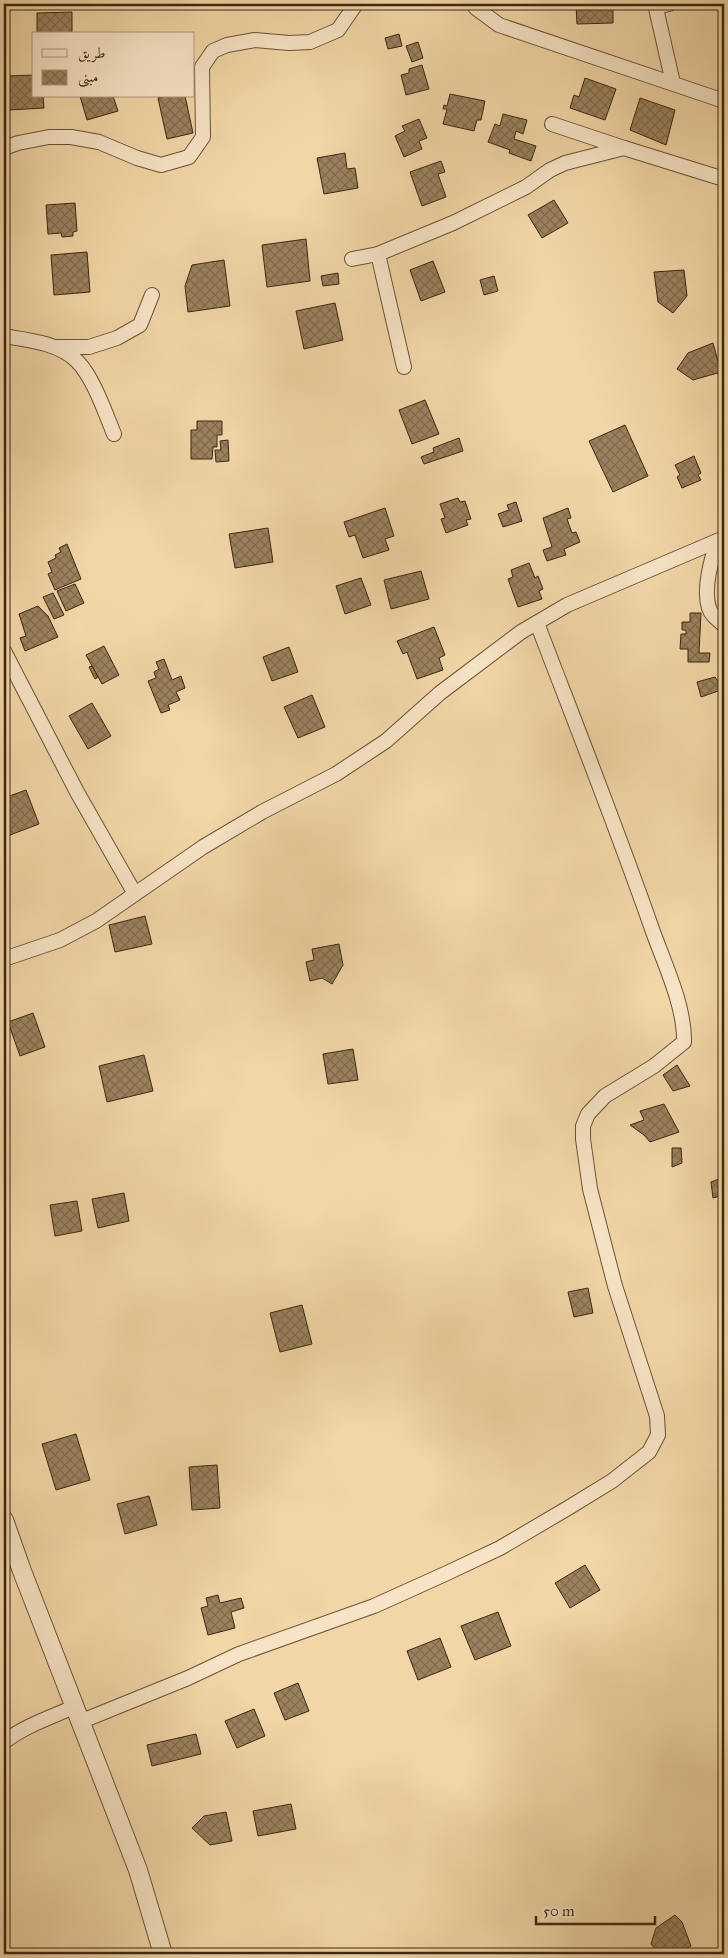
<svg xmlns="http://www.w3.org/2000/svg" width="728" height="1958" viewBox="0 0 728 1958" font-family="'IM FELL Great Primer',Amiri,serif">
	<defs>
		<pattern id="building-cross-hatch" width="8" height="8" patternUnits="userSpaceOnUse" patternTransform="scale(1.25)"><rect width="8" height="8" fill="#9b825f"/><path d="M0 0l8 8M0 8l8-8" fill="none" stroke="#806a4d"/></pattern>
	</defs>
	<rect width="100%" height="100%" fill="#f2d6a7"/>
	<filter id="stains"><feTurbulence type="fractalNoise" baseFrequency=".004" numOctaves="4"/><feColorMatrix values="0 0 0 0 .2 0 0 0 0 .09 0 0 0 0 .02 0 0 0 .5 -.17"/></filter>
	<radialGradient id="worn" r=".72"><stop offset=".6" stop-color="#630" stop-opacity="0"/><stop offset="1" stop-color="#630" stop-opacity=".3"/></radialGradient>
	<!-- building -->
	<g fill="url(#building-cross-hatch)" stroke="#3c2711">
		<polygon points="576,4 613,4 613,23 577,24"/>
		<polygon points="72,12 72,34 37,34 37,13"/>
		<polygon points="399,34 402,46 388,49 385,38"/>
		<polygon points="418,42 423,58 412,62 406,46"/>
		<polygon points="422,65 429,89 406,95 401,75 409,73 409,69"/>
		<polygon points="34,75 34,96 43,96 44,108 9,110 7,76"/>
		<polygon points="585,78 616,89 605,120 570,108 574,95 579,97"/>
		<polygon points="450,94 485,101 481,120 477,120 474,131 443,124 447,109 443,109 444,105 447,106"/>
		<polygon points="80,96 113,96 118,111 87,120"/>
		<polygon points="162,96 185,96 190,131 168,135"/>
		<polygon points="166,96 185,96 193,133 167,139 158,98"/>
		<polygon points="640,98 675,110 666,145 630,130"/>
		<polygon points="503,114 527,120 523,134 516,131 514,139 536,146 531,161 509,153 510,150 488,142 495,124 500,126"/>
		<polygon points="419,119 427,138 419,141 422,149 404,157 395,136 405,131 402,126"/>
		<polygon points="345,153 347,169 355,168 358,188 324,194 317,158"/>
		<polygon points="441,161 445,172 438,174 446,197 422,206 410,172"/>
		<polygon points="554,200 568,223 542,238 528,215"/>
		<polygon points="75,203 77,231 73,232 73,236 62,237 61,233 48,234 46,205"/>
		<polygon points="306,239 310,281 267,287 262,245"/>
		<polygon points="87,252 90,292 54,295 51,255"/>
		<polygon points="224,260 230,306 188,312 185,286 192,265"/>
		<polygon points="433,261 445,292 421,301 410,270"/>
		<polygon points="684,270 687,296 673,313 658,302 654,272"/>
		<polygon points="338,273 339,284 323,286 321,276"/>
		<polygon points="494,276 498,291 484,295 480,280"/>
		<polygon points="335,303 343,340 304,349 296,311"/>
		<polygon points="713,343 721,372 693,380 677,369 688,353"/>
		<polygon points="4,381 8,381 9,417 4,417"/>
		<polygon points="425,400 439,434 412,444 399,410"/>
		<polygon points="197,421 222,421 222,435 217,435 217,447 213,447 212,459 191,459 191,430 197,430"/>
		<polygon points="625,425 648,476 613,492 589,441"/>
		<polygon points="459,438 463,451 424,464 421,457 434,452 433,448"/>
		<polygon points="228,440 229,461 216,462 215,450 221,450 220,441"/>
		<polygon points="694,456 701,473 698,475 701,480 682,488 677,477 680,475 675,465"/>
		<polygon points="458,498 460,502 465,501 471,519 466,520 468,525 446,533 441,519 445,518 440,504"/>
		<polygon points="516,502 522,521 503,527 498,514 509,510 507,505"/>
		<polygon points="385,508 394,536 385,539 389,550 363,558 355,535 349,537 344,522"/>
		<polygon points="568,508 571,518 567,519 572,533 576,532 580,542 564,549 566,555 547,561 543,550 552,547 543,518"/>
		<polygon points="268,528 273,562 235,568 229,534"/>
		<polygon points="67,544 81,579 55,590 48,574 52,572 48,562 56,558 55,555 61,552 59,548"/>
		<polygon points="529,563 535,578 538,576 543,589 539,591 542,599 518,607 508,579 513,577 511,570"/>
		<polygon points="421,571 429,599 391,609 384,580"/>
		<polygon points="361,578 371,605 345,614 336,586"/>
		<polygon points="75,584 84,603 66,611 57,591"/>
		<polygon points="53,593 64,615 54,619 43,597"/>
		<polygon points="38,606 48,616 58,637 25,651 20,638 26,636 19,614"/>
		<polygon points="690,613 701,613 699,653 710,653 709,662 688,662 688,649 680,649 681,634 686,634 686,630 682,630 682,622 690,622"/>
		<polygon points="434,627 445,655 439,658 443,670 417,679 407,652 403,654 397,641"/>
		<polygon points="104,646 119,675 102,684 86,655"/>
		<polygon points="289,647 298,672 272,681 263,657"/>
		<polygon points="164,659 172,680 181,676 185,688 176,692 180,700 168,705 170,710 161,713 148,681 156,678 154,672 159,669 156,662"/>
		<polygon points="92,666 98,677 95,679 89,667"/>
		<polygon points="715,677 724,689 701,697 697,682"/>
		<polygon points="312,695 325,727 298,738 284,707"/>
		<polygon points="92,703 111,736 88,749 69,716"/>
		<polygon points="26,790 39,824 10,835 4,819 4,798"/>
		<polygon points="145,916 152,944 115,952 109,925"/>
		<polygon points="339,944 343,965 332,984 322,978 310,981 306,962 314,960 312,949"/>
		<polygon points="33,1013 45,1047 20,1056 8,1022"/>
		<polygon points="353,1049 358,1080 328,1084 323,1054"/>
		<polygon points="144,1055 153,1091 107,1102 99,1066"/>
		<polygon points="677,1065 690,1086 673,1091 663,1075"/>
		<polygon points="664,1104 679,1132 650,1142 644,1135 630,1125 644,1120 640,1111"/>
		<polygon points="672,1148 681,1148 682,1163 672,1167"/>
		<polygon points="724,1177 724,1195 713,1198 711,1182"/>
		<polygon points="124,1193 129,1221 98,1228 92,1199"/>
		<polygon points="77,1201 82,1231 55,1236 50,1205"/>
		<polygon points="588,1288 593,1313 574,1317 568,1292"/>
		<polygon points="302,1305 312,1344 280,1352 270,1313"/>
		<polygon points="76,1434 90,1480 56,1490 42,1444"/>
		<polygon points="217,1465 220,1508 192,1510 189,1467"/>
		<polygon points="149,1496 157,1525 125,1534 117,1504"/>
		<polygon points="585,1565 600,1590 570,1608 555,1583"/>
		<polygon points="218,1595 220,1603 241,1598 244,1608 231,1612 235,1628 208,1635 201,1608 208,1606 206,1598"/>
		<polygon points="498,1612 511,1646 475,1660 461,1626"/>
		<polygon points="440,1638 451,1667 418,1680 407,1651"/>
		<polygon points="298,1683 309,1711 285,1720 274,1693"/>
		<polygon points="254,1709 265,1736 237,1748 225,1721"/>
		<polygon points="196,1734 201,1754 152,1766 147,1745"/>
		<polygon points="291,1804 296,1829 258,1836 253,1811"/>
		<polygon points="226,1812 232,1841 210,1845 192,1828 204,1816"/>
		<polygon points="675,1915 682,1922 691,1946 676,1954 668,1954 665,1951 659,1954 651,1944 656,1928"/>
	</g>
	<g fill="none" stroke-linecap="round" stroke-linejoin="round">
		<defs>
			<g id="minor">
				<polyline points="473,4 476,8 499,25 724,101"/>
				<polyline points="655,4 673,83"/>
				<polyline points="656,7 669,4"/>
				<polyline points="552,124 624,148"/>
				<polyline points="4,148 18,143 49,137 71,137 99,142 137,158 161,165 189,157 203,137 202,67 213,51 227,45 255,40 289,43 310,42 338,30 356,4"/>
				<polyline points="378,254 404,367"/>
				<polyline points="352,259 378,254 453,223 526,187 550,170 565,163 624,148 724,179"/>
				<path d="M4,336c24,4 55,7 73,25 16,16 28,51 37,73"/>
				<polyline points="57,347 89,347 117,338 140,325 152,295"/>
				<path d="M718,541c-7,18 -15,48 -9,67 2,7 9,12 15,17"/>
				<polyline points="4,651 77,792 135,894"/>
				<polyline points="4,959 60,940 96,921 203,847 262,812 336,774 386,741 440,693 521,632 567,605 724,538"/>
				<path d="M82,1721l106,-43 51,-24 135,-48 71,-32 55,-26 68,-40 44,-27 37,-29 9,-17 -1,-19 -42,-130 -25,-97 -7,-50v-13l5,-12 17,-18 49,-30 30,-24c1,-36 -20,-79 -32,-113 -36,-103 -76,-204 -115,-306"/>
				<path d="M4,1742c20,-16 48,-25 72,-36"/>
			</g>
			<polyline id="tertiary" points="4,1520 22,1571 138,1870 163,1954"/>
		</defs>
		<!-- minor casing -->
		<use href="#minor" stroke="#6a5336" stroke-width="16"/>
		<!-- tertiary casing -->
		<use href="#tertiary" stroke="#6a5336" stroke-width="20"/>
		<!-- minor -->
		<use href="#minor" stroke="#f7e4c6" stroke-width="14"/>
		<!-- tertiary -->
		<use href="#tertiary" stroke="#f7e4c6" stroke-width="18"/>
	</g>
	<!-- margin -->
	<rect width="728" height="1958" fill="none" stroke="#f2d6a7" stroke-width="20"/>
	<rect x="5" y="5" width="718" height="1948" fill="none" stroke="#3c2711" stroke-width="2.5"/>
	<rect x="10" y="10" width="708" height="1938" fill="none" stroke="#3c2711"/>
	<!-- legend -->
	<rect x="32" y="32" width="162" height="65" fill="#f7e4c6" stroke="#ac987e"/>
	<rect x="42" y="49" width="25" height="8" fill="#f7e4c6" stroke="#ac987e"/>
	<text x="78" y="58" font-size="15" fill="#3c2711">طريق</text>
	<rect x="42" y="70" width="25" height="15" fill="url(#building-cross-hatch)" stroke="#ac987e"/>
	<text x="78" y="82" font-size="15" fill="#3c2711">مبنى</text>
	<!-- scale -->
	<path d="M536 1916v8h119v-8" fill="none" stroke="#3c2711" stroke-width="2.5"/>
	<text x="543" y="1916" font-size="15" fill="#3c2711" stroke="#f7e4c6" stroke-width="4" paint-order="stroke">50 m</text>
	<rect width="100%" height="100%" filter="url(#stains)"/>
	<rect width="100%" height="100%" fill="url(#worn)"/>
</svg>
